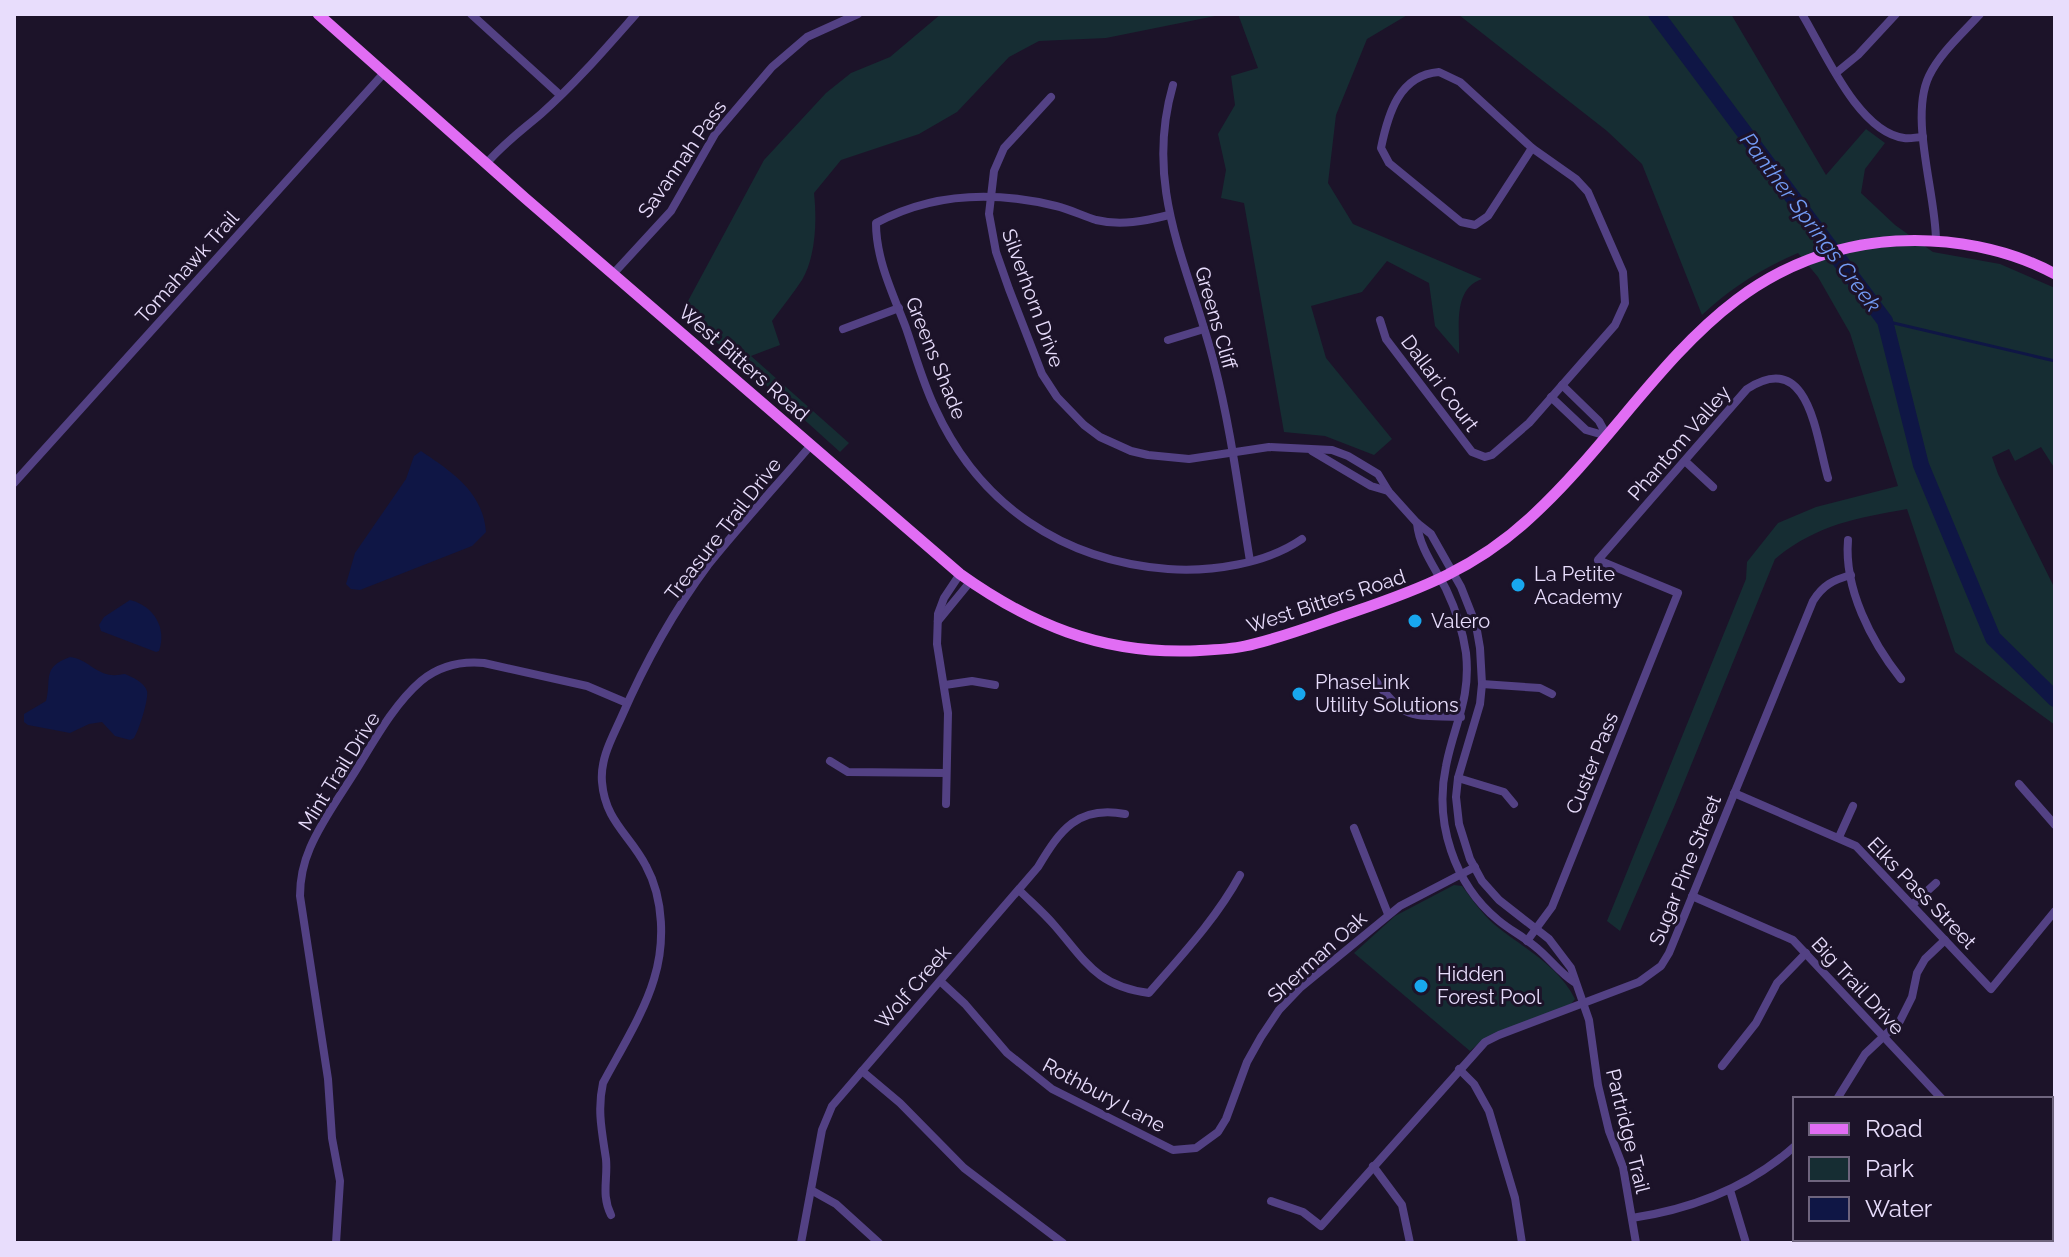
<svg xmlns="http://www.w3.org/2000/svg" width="2069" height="1257" viewBox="0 0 2069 1257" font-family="Raleway,sans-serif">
	<rect width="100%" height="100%" fill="#1c1329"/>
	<!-- green -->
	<g fill="#162d33">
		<path d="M941,14h284l-119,24 -67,3 -30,16 -52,55 -38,22 -78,26 -27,33c3,27 2,63 -12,87 -9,14 -20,27 -30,41l8,24 -29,11 98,87 -9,9 -103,-93 -56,-45 83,-154 62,-67 25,-20 39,-16z"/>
		<path d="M1238,14h171l-42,25 -31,76 -8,68 25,41 129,55c-30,10 -22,49 -23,75l-24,-28 -6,-43 -42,-22 -25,31 -51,14 15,52 66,81 -18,16 -49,-19 -41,-4 -40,-229 -23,-5 5,-28 -8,-36 17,-29 -4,-29 27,-8z"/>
		<path d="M1440,14h291l95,161 40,-46 19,14 -20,26 -4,24 34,32 38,27 67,12 55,24v181l-14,-22 -26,14 -6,-12 -17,8 6,17 57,115v136l-100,-73 -48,-143c-51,9 -91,16 -132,50l-101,248 -54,124 -13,-10 139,-342 1,-17 31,-39 38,-16 82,-21 -48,-153 -32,-56 -20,-24c-37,16 -67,35 -96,62l-60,-151 -35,-33 -148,-116z"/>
		<path d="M1454,885l8,1c10,13 20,28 33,39 28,23 63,40 80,74l-4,5 -87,35 -14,12 -116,-98 41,-37z"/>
	</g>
	<!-- water -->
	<g fill="#0f1645">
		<path d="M421,451c31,21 62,41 65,81l-14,14 -112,44 -9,-1 -5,-5 9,-31 51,-74 8,-23z"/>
		<path d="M130,600c24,6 37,28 29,51l-3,1 -55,-21 -2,-6 5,-8z"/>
		<path d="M70,657c17,2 26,17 42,18 4,1 9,-1 13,-1 7,3 19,8 22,17 2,8 -8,39 -13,47l-4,2 -15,-4 -13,-14 -13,2 -19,9 -42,-8 -4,-3v-8l22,-13c6,-21 -5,-34 24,-44z"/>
	</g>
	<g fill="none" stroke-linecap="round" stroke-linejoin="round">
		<!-- stream -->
		<polyline stroke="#0f1645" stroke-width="3" points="1885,321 2055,361"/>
		<!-- river -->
		<polyline stroke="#0f1645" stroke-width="16" points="1656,14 1885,321 1921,465 1993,638 2055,699"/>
		<!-- minor -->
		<g stroke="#534184" stroke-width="8">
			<polyline points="471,14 560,95"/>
			<path d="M1802,14c22,36 56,118 102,124 6,1 13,-1 19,-1"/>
			<path d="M1439,72l21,10 72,66 -44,68 -13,9 -14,-3 -72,-59 -8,-15c7,-34 18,-73 58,-76z"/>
			<polyline points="1836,73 1858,55 1896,14"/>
			<path d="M1173,85c-30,104 16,180 41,278 17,65 25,132 36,198"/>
			<polyline points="1051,97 1004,148 994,171 989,214 996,252 1009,289 1042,374 1057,397 1084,425 1100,437 1131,451 1148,455 1189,459 1269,447 1332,450 1348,456 1378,474 1389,492 1417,523 1431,534 1461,587 1476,625 1480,648 1482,684 1480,704 1458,778 1456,797 1459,824 1470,859 1482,881 1499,900 1549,939 1571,968 1589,1020 1598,1085 1609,1131 1623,1167 1636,1243"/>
			<path d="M486,164c18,-21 35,-33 55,-50 35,-31 65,-66 95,-100"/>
			<path d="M1169,215c-24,6 -48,11 -73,5 -13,-4 -27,-11 -40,-14 -61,-15 -124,-13 -180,17 0,37 17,71 30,105 9,26 17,55 29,80 44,97 128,153 233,161 43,3 98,-5 134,-30"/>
			<path d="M1936,241c0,-47 -27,-123 -7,-165 11,-23 34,-43 51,-62"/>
			<polyline points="613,274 671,211 715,134 772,67 807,37 858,14"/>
			<polyline points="1380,320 1386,339 1472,452 1485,457 1492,455 1529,423 1615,325 1625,303 1623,272 1588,192 1576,179 1532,148"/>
			<polyline points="843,329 899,308"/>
			<polyline points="1168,340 1204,329"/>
			<polyline points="1551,397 1586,430 1607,436 1599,421 1562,385"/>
			<polyline points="1312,451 1371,486 1388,491"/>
			<polyline points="1685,461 1713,487"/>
			<polyline points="14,483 384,73"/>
			<path d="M1417,523c2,24 18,45 29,66 9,19 17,43 20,64 5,47 -12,71 -20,113 -12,56 8,118 52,154 13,11 28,18 40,29 13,11 22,24 36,33"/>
			<path d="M1848,540c-4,49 23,101 53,139"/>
			<polyline points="938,621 970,582"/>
			<path d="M1375,680c31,42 36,35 86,37"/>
			<polyline points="1482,684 1540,688 1552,694"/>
			<polyline points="945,685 972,681 995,685"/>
			<polyline points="830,761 848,772 946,773"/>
			<polyline points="1458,778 1504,792 1514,804"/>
			<polyline points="2019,784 2055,825"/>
			<polyline points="1734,793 1856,846 1991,989 2055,911"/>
			<polyline points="946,804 948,713 937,644 938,614 944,598 960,574"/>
			<polyline points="1354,828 1388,914"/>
			<polyline points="1839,837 1853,806"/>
			<path d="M1019,890c12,12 25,23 36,36 31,36 42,60 94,67 33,-38 67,-74 91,-118"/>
			<polyline points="1692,896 1793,940 1942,1099"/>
			<polyline points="1913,904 1936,883"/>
			<path d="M1527,941l25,-34 126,-314 -80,-33 149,-171c63,-41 69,49 81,89"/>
			<polyline points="940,981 965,1004 1007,1053 1052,1089 1173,1150 1196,1148 1218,1132 1226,1119 1247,1062 1261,1037 1279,1010 1300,988 1400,906 1475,867"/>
			<polyline points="1722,1066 1756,1023 1777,983 1806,953"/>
			<polyline points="1459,1069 1474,1084 1489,1111 1515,1198 1522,1243"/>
			<polyline points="862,1071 900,1103 964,1168 1063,1243"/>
			<polyline points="1837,1099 1865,1054 1900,1021 1912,997 1917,973 1925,959 1945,940"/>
			<polyline points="1373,1166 1402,1205 1410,1243"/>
			<polyline points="811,1190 836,1204 879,1243"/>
			<polyline points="1730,1190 1746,1243"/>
			<path d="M1271,1201l32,11 18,14 164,-184 14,-7 140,-53 22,-16 8,-13 144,-352c10,-16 20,-21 38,-26"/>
			<path d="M611,1215c-10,-20 -3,-36 -5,-56 -4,-27 -9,-49 -3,-76 17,-32 41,-70 51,-104 11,-35 10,-80 -8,-113 -16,-31 -41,-45 -44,-84 -2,-23 10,-44 19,-64 23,-53 52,-106 87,-153 33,-41 69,-80 103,-120"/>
			<path d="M1632,1218c61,-9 117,-31 163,-72"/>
			<polyline points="2051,1230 2055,1230"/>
			<path d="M336,1243l4,-62 -8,-43 -4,-59 -28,-183c0,-16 3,-32 10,-48 11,-26 28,-49 43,-73 20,-32 40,-70 68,-94 18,-15 41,-20 63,-18l103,23 40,17"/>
			<path d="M801,1243l21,-113 10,-24 206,-239c22,-37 40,-62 87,-53"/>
			<polyline points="1867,1243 1881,1239"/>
		</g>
		<!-- major -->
		<path stroke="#e16df4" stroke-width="11" d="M318,14l207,184 435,376c70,50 140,79 228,77 19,-1 39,-1 57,-5 37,-8 72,-22 108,-34 68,-23 123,-44 177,-94 121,-111 180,-265 366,-277 54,-3 111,7 159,33"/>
	</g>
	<!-- markers -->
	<g fill="#18a7ee" stroke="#1c1329" stroke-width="3">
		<circle cx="1518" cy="585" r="8"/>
		<circle cx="1415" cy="621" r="8"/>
		<circle cx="1299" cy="694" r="8"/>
		<circle cx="1421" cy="986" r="8"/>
	</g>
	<g text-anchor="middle" stroke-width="6" stroke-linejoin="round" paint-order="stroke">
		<!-- street labels -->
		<g font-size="20" fill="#e8ddfc" stroke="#1c1329">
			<text transform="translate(682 159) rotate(-55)" y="7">Savannah Pass</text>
			<text transform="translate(187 267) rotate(-48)" y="7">Tomahawk Trail</text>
			<text transform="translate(1033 298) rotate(70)" y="7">Silverhorn Drive</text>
			<text transform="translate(1216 318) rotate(74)" y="7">Greens Cliff</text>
			<text transform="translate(936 358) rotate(68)" y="7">Greens Shade</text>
			<text transform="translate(744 363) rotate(41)" y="7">West Bitters Road</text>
			<text transform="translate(1440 383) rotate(53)" y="7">Dallari Court</text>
			<text transform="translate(1679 443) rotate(-49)" y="7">Phantom Valley</text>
			<text transform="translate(723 529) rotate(-52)" y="7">Treasure Trail Drive</text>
			<text transform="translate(1326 601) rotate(-18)" y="7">West Bitters Road</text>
			<text transform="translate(1592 763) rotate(-68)" y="7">Custer Pass</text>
			<text transform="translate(339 771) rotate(-58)" y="7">Mint Trail Drive</text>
			<text transform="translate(1685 870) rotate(-68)" y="7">Sugar Pine Street</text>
			<text transform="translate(1922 893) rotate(46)" y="7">Elks Pass Street</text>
			<text transform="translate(1317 957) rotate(-42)" y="7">Sherman Oak</text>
			<text transform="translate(1858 986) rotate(47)" y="7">Big Trail Drive</text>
			<text transform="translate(913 987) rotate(-49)" y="7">Wolf Creek</text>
			<text transform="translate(1104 1095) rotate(28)" y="7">Rothbury Lane</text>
			<text transform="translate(1628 1131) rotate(76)" y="7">Partridge Trail</text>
		</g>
		<!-- poi labels -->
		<g font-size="20" fill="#e8ddfc" stroke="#1c1329" text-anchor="start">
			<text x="1534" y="581">La Petite<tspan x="1534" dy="23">Academy</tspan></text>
			<text x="1431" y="628">Valero</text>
			<text x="1315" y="689">PhaseLink<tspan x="1315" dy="23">Utility Solutions</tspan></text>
			<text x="1437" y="981">Hidden<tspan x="1437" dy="23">Forest Pool</tspan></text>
		</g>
		<!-- water labels -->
		<g font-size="22" font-style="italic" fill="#739bf5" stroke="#1c1329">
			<text transform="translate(1811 222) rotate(53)" y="8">Panther Springs Creek</text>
		</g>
	</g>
	<!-- border -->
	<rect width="2069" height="1257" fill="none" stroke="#e8ddfc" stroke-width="32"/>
	<!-- legend -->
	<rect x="1793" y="1097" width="260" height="144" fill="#1c1329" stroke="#6e647d" stroke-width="2"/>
	<rect x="1809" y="1123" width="40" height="12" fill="#e16df4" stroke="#6e647d" stroke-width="2"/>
	<text x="1865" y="1137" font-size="24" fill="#e8ddfc">Road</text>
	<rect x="1809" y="1157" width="40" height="24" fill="#162d33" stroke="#6e647d" stroke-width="2"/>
	<text x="1865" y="1177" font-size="24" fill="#e8ddfc">Park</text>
	<rect x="1809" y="1197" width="40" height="24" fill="#0f1645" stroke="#6e647d" stroke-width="2"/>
	<text x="1865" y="1217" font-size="24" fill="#e8ddfc">Water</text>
</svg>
